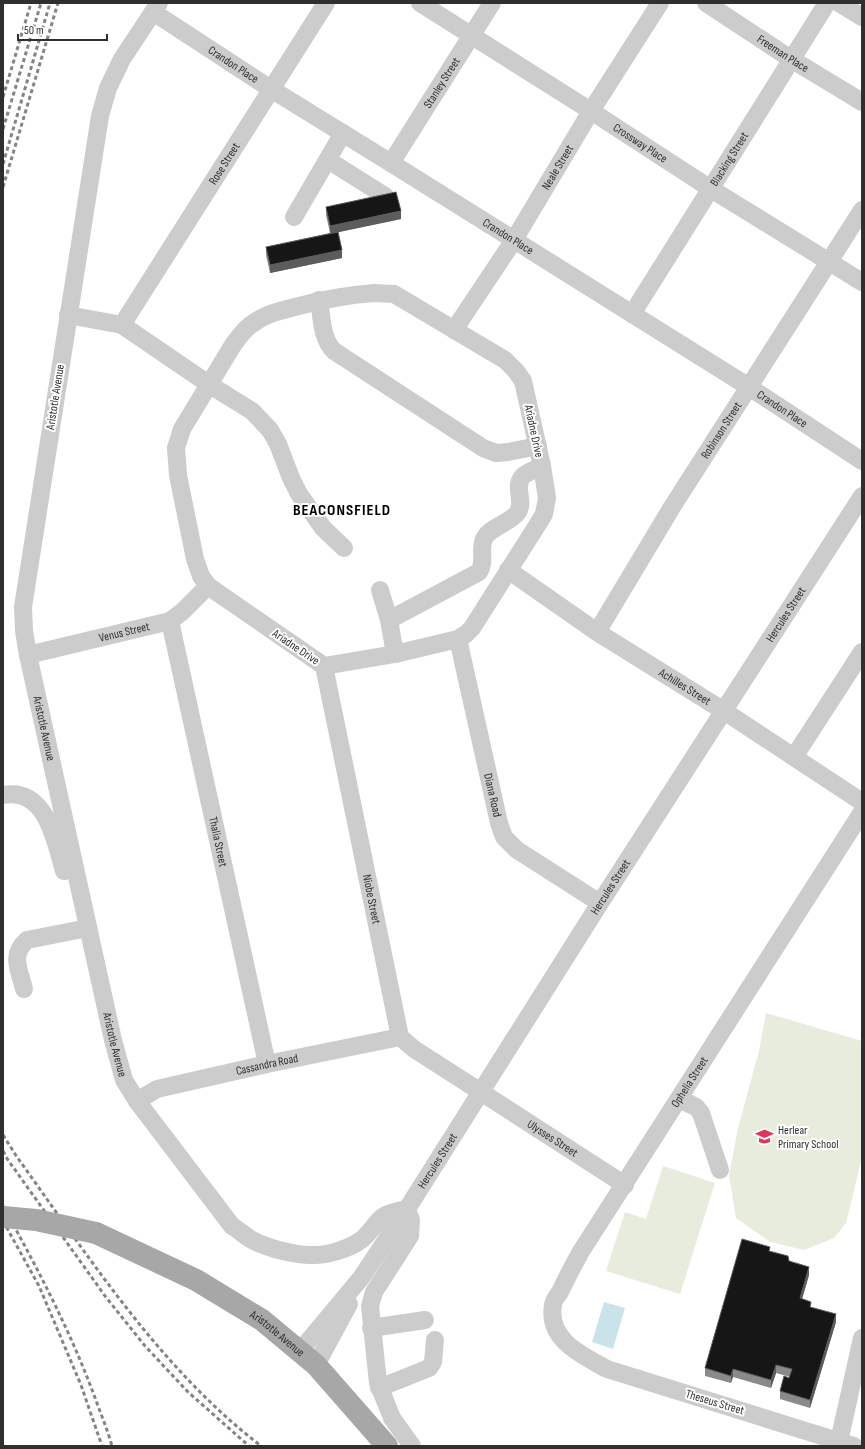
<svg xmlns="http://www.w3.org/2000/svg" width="865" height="1449" viewBox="0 0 865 1449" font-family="'Sofia Sans Condensed',sans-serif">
	<rect width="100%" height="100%" fill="#fff"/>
	<!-- green -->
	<g fill="#e7ecdd">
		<polygon points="766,1013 862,1041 862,1157 846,1223 834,1238 804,1250 770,1242 736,1218 729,1175 738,1128 759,1051"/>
		<polygon points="663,1166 715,1183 680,1294 606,1271 625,1212 646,1219"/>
	</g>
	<!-- water -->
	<polygon fill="#cae3eb" points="604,1302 625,1308 613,1349 592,1342"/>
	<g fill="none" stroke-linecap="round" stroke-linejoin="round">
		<!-- minor -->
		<g stroke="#ccc" stroke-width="18">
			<path id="s1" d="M159,3l-37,56 -14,29 -8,28 -77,491 1,24 4,24 85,385 11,40 13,21 95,125c7,4 13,10 20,14 15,8 42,15 59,15 15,1 38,-6 50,-15 9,-6 14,-18 23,-24 7,-4 15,-5 23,-7l4,11 -1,16 -36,56 -4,14 8,77 14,35 20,28"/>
			<path id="s2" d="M420,3l171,108 120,78 151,93"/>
			<path id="s3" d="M706,3l85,56 71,43"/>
			<polyline points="839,3 862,17"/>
			<path id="s4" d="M153,12l118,77 120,74 358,224 113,74"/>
			<polyline points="328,160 385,196"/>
			<path id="s5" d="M391,163l101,-160"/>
			<polyline points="294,217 343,133"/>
			<path d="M374,293l20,1 111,66 11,11 7,10 19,85 5,32 -3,16 -6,10 -66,104 -6,6 -8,5 -63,15 -71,12 -116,-80 -7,-10 -6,-17 -17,-84 -2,-27 6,-19 51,-84c6,-8 11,-16 19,-21 13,-10 27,-13 43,-17 26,-7 52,-12 79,-14z"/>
			<path d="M319,300c3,17 2,38 15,51l149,97 13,5 12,-1 30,-6"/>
			<path id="s6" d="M632,314l195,-311"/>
			<polyline points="68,315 122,325 210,385 252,411 270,430 278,444 291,478 299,494 323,528 344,548"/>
			<path id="s7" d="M122,325l204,-322"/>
			<path id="s8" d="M454,330l60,-90 77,-129 69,-108"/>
			<path id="s9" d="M508,570l89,62 127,79 138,91"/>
			<polyline points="380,590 389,620"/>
			<path id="s10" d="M170,621l97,443"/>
			<path id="s11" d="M597,632l75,-125 190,-297"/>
			<path id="s12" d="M458,639l41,184 5,14 13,13 83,53"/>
			<path d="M395,654l-6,-34 90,-48c7,-11 0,-22 5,-33 5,-12 27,-16 34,-27 7,-11 -5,-26 5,-36 4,-4 13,-7 19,-10"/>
			<path id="s13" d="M28,655l142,-34 12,-9 26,-26"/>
			<path id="s14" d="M324,666l76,371 14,12 67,43 144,93"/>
			<polyline points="794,757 862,652"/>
			<path d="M3,795c43,-8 52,45 61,76"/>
			<path d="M24,989c-5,-20 -14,-34 3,-49l61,-12"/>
			<polyline points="679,1099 696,1107 701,1113 720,1170"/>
			<path id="s15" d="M137,1101l20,-12 110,-25 133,-27"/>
			<polyline points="371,1328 425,1320"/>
			<path id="s16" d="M300,1351l61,-73 46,-69 193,-306 262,-407"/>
			<polyline points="316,1365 349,1304"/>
			<polyline points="379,1388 429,1368 433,1362 435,1340"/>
			<polyline points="838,1446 862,1338"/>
			<path id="s17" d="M854,1446l-247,-77c-25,-14 -60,-29 -54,-64 0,-4 4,-9 7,-13 6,-13 13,-26 20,-39l282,-441"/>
		</g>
		<!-- major -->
		<path stroke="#a7a7a7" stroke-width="22" id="s18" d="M96,1233l100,47 66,40 54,45 71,81"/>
		<!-- rail -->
		<g stroke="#848484" stroke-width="3" stroke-dasharray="4 3" stroke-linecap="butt">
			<polyline points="3,97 31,3"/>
			<polyline points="3,129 41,3"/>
			<polyline points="3,164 50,3"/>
			<polyline points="3,187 58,3"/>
			<path d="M3,1135l14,22c74,103 143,211 244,289"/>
			<polyline points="3,1151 8,1160 105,1296 145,1346 188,1392 249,1446"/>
			<path d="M3,1206c36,65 70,130 95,200 5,13 10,26 14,40"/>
			<polyline points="3,1221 39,1286 81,1385 102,1446"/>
		</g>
		<!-- major-bridge -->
		<polyline stroke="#a7a7a7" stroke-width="22" points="3,1217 36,1220 96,1233"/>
	</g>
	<!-- wall -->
	<g fill="#8a8a8a">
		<polygon points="326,207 401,219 338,232 342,258 270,273 266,255 266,247 330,233 326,215"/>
		<polygon points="770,1251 789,1261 809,1275 802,1299 811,1307 836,1322 810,1408 780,1399 780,1391 790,1377 776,1373 771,1388 733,1377 731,1383 705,1376 705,1368"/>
	</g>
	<!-- shaded-wall -->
	<g fill="#5c5c5c">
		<polygon points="401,211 401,219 330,234 330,226"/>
		<polygon points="342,250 342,258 270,273 270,265"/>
		<polygon points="809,1267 809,1275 800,1306 800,1298"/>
		<polygon points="836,1314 836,1322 810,1408 810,1400"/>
		<polygon points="776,1365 776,1373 771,1388 771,1380"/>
		<polygon points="733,1369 733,1377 731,1383 731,1376"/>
	</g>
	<!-- building -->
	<g fill="#161616" stroke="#5c5c5c">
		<polygon points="396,192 401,211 330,226 326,207"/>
		<polygon points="338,232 342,250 270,265 266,247"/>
		<polygon points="742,1239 770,1247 769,1251 788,1256 789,1261 809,1267 800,1298 811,1302 810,1307 836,1314 810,1400 780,1391 784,1376 789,1378 792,1369 776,1365 771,1380 733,1369 731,1376 705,1368"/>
	</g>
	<!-- icons -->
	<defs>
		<symbol id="school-bare" viewBox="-9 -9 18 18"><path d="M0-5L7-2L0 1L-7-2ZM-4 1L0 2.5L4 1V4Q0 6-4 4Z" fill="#e1365b" stroke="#fff" stroke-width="2.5" paint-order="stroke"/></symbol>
	</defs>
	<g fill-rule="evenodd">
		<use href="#school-bare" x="752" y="1124" width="25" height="25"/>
	</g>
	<g text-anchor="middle" stroke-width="4" stroke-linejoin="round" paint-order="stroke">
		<!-- street labels -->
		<g font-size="12" fill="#2f2f2f" stroke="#fff">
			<text dy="4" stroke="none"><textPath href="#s3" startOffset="92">Freeman Place</textPath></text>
			<text dy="4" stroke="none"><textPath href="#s4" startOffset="96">Crandon Place</textPath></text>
			<text dy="4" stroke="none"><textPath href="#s5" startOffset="95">Stanley Street</textPath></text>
			<text dy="4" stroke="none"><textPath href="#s2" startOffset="261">Crossway Place</textPath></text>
			<text dy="4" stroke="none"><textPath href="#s6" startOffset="183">Blacking Street</textPath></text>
			<text dy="4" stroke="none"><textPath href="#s7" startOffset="191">Rose Street</textPath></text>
			<text dy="4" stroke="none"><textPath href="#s8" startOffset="193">Neale Street</textPath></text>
			<text dy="4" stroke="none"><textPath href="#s4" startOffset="420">Crandon Place</textPath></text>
			<text transform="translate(55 397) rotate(-81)" y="4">Aristotle Avenue</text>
			<text dy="4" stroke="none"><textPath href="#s4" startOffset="744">Crandon Place</textPath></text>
			<text dy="4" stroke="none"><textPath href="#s11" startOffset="237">Robinson Street</textPath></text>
			<text transform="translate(534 431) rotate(78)" y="4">Ariadne Drive</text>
			<text dy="4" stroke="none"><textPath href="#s16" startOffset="883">Hercules Street</textPath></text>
			<text dy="4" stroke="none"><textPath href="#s13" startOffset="99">Venus Street</textPath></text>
			<text transform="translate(296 647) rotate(34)" y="4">Ariadne Drive</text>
			<text dy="4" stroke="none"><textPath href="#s9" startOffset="212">Achilles Street</textPath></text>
			<text dy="4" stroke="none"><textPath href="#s1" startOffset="749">Aristotle Avenue</textPath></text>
			<text dy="4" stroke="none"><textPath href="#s12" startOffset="160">Diana Road</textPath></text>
			<text dy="4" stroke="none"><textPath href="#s10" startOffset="226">Thalia Street</textPath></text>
			<text dy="4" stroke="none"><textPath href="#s16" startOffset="559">Hercules Street</textPath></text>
			<text dy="4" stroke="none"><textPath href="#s14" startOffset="238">Niobe Street</textPath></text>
			<text dy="4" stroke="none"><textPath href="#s1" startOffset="1073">Aristotle Avenue</textPath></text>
			<text dy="4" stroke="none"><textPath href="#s15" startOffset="136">Cassandra Road</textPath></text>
			<text dy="4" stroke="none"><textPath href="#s17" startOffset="611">Ophelia Street</textPath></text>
			<text dy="4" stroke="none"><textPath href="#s14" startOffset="562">Ulysses Street</textPath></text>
			<text dy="4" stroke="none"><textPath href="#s16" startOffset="235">Hercules Street</textPath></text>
			<text dy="4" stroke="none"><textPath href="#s18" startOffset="208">Aristotle Avenue</textPath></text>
			<text transform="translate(715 1402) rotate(17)" y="4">Theseus Street</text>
		</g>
		<!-- poi labels -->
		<g font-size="12" fill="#2f2f2f" stroke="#fff" text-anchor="start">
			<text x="778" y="1134">Herlear<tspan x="778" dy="14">Primary School</tspan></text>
		</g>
		<!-- district labels -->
		<g font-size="16" font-weight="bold" letter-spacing="1" fill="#000" stroke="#fff">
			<text x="342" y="515">BEACONSFIELD</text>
		</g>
	</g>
	<!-- border -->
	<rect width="865" height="1449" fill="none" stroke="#2f2f2f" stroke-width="8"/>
	<!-- scale -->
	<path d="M18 34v6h89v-6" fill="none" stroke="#2f2f2f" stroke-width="2"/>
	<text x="24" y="34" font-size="12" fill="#2f2f2f" stroke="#ffffff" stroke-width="3" paint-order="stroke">50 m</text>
</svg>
